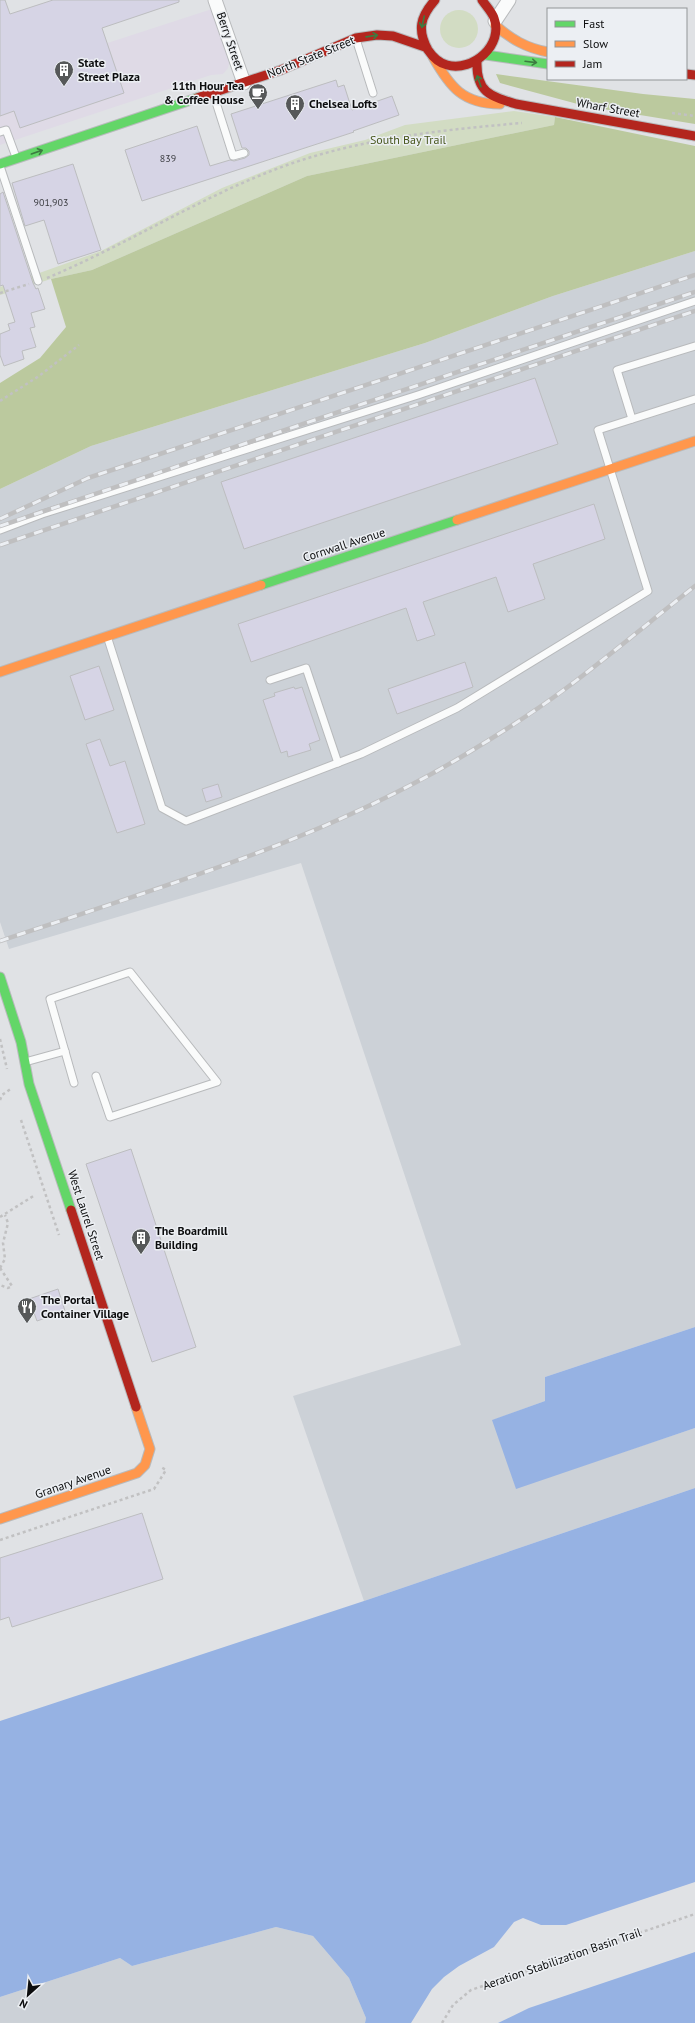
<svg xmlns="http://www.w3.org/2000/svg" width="695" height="2023" viewBox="0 0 695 2023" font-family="'PT Sans',sans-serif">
	<rect width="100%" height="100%" fill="#e0e2e5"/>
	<!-- commercial -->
	<polygon fill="#dfdae6" points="212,9 230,60 228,68 223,74 211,75 0,145 0,78"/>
	<!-- built -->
	<g fill="#ccd1d7">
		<polygon points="695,251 695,1327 545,1377 545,1401 493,1420 516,1488 695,1428 695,1488 364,1601 293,1396 461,1345 301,863 9,949 0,922 0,489 91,446 425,343 553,296"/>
		<polygon points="276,1927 313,1936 349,1978 366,2018 365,2023 0,2023 0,1997 120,1958 132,1966"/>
	</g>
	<!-- green -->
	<g fill="#d2dcc3">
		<circle cx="459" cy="29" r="19"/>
		<polygon points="514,111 555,117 554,125 307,176 92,270 51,279 0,295 0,287 101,251 222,188 310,153 365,140 405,125"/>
	</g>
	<!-- forest -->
	<g fill="#bbc99e">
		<polygon points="496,74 643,94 695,99 695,124 585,106 500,83"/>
		<polygon points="555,117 695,146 695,251 553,296 425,343 91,446 0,489 0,383 40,358 66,327 51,279 92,270 307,176 554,125"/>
	</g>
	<!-- water -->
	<g fill="#96b2e3">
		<polygon points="695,1327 695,1428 516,1489 492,1420 545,1401 545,1377"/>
		<polygon points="695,1488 695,1882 566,1925 541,1925 523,1918 514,1922 494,1947 459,1966 444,1977 432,1989 411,2023 365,2023 366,2018 349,1978 313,1936 276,1927 132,1966 120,1958 0,1997 0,1721 364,1601"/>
		<polygon points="695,1952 695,2023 498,2023 529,2008"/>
	</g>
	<!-- building -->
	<g fill="#d6d4e5" stroke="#bcbdbf">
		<polygon points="0,0 5,0 10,14 53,0 179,0 179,2 102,28 124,93 20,128 14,111 0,116"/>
		<polygon points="336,80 338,87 344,85 352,110 392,96 399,115 353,131 354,132 142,201 125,150 197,126 210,166 230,160 234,161 245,158 249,155 249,151 246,148 242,148 231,114"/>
		<polygon points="73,164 101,250 58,264 44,220 25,226 12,183"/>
		<polygon points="3,192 33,283 36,289 38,288 45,309 31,313 35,327 30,328 36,347 22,351 24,359 4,366 0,355 0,334 10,330 8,324 15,322 3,285 0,286 0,194"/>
		<polygon points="535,378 558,444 244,549 221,482"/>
		<polygon points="594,504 605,539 533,564 545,599 508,612 496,577 423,602 435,635 417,641 406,608 251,662 238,624"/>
		<polygon points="465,662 473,687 397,714 388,689"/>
		<polygon points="99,666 114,710 85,720 70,676"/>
		<polygon points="294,687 295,689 302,687 320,740 309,744 311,750 288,757 287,751 281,753 263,700 275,696 274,693"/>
		<polygon points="100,739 110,766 125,761 145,824 117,833 86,744"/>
		<polygon points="218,784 222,797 206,802 202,789"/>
		<polygon points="131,1149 196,1347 152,1362 86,1164"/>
		<polygon points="58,1289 65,1311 37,1321 29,1299"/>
		<polygon points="142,1513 163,1579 12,1627 9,1617 0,1620 0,1558"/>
	</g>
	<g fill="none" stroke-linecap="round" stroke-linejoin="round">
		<defs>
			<g id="lane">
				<polyline points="356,39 373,93"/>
				<polyline points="213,93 233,156 244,153"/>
				<polyline points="0,132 6,130 16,157"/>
				<polyline points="0,166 38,281"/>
				<polyline points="632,419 617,370 695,346"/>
				<polyline points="0,530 42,514 418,395 695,301"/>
				<polyline points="107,636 162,808 186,821 361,754 457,708 648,591 598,430 695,399"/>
				<polyline points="270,680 306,668 338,763"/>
				<polyline points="25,1062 65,1051"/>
				<polyline points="74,1083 50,999 130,972 217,1082 110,1117 96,1076"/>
			</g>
			<g id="street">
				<polyline points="215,0 244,83"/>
				<polyline points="495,21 509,0"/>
			</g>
			<g id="fast">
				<polyline points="486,55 548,64"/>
				<polyline points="0,164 197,98"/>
				<polyline points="261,585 457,520"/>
				<polyline points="0,977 21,1042 29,1084 71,1210"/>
			</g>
			<g id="slow">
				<path d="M495,25c16,14 31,23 53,27"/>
				<path d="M433,57c17,30 30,47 67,47"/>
				<polyline points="457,520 695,441"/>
				<polyline points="0,672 261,585"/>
				<polyline points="0,1519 137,1473 145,1465 150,1449 136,1407"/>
			</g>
			<g id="jam">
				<path d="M435,0c-15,17 -18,30 -7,50 4,6 11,13 19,15 26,7 57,-20 47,-47 -2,-6 -8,-12 -12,-18"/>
				<path d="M477,62c-1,30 13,34 39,42l179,32"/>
				<polyline points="686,74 695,75"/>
				<polyline points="197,98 281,70 356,38 377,35 393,36 425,47"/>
				<polyline points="71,1210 136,1407"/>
			</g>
		</defs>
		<!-- lane casing -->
		<use href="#lane" stroke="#b8babc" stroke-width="9"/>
		<!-- street casing -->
		<use href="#street" stroke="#b8babc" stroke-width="15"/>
		<!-- fast casing -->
		<use href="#fast" stroke="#b8babc" stroke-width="11"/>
		<!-- slow casing -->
		<use href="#slow" stroke="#b8babc" stroke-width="11"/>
		<!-- jam casing -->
		<use href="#jam" stroke="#b8babc" stroke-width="11"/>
		<!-- path -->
		<g stroke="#c1c1c2" stroke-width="2.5" stroke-dasharray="3 3" stroke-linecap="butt">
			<polyline points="672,113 695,116"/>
			<path d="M47,278c79,-33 152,-80 232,-110 77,-29 161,-38 243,-45"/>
			<polyline points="0,293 29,284"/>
			<polyline points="0,401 39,376 79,345"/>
			<polyline points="0,1039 7,1069"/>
			<polyline points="0,1100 2,1095 12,1088"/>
			<polyline points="21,1120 59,1235"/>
			<polyline points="0,1217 35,1195"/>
			<polyline points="0,1268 5,1259 3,1243 8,1223 5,1215"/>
			<polyline points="0,1268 12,1286 8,1288 0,1285"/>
			<polyline points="0,1540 154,1489 166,1470 161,1467"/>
			<polyline points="442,2023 453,2005 471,1990 695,1914"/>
		</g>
		<!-- lane -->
		<use href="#lane" stroke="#fafbfb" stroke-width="7"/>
		<!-- street -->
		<use href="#street" stroke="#fafbfb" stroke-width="13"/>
		<!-- fast -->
		<use href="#fast" stroke="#63d668" stroke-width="9"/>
		<!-- slow -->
		<use href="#slow" stroke="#ff974d" stroke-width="9"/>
		<!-- jam -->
		<use href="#jam" stroke="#b3261e" stroke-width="9"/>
		<defs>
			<g id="rail">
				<polyline points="0,519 88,478 695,275"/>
				<polyline points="0,526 695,292"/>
				<polyline points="0,545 695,311"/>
				<path d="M0,941c154,-52 315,-98 456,-181 37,-22 74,-45 109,-71 44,-33 87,-69 130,-103"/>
			</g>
		</defs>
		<!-- rail casing -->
		<use href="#rail" stroke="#bfbfc0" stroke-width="4.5"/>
		<!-- rail -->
		<use href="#rail" stroke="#eceff3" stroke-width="3" stroke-dasharray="9" stroke-linecap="butt"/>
	</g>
	<!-- one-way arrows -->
	<defs><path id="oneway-shaft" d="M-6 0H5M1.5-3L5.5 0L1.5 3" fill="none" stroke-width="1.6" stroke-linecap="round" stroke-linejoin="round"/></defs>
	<g stroke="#3c7c40">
		<use href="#oneway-shaft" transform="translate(423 22) rotate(102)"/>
		<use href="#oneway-shaft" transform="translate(372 36) rotate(-8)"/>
		<use href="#oneway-shaft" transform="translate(531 62) rotate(7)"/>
		<use href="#oneway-shaft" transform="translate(479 81) rotate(-109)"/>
		<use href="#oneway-shaft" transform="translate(37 152) rotate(-19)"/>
	</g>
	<!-- icons -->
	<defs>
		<symbol id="building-pin" viewBox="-11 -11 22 30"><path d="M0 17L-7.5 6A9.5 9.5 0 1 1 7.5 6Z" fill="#565859" stroke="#eceff3"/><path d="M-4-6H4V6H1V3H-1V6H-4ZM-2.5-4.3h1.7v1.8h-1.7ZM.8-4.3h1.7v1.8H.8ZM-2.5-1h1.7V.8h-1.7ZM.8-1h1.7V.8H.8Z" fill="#fff"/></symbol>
		<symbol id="cafe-pin" viewBox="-11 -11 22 30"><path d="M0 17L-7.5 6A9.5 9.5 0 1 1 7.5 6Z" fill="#565859" stroke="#eceff3"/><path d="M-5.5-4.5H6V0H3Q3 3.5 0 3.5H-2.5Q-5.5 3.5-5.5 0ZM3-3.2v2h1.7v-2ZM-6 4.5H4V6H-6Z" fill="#fff"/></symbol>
		<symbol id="restaurant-pin" viewBox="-11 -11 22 30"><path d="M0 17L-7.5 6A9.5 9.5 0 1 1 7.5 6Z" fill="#565859" stroke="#eceff3"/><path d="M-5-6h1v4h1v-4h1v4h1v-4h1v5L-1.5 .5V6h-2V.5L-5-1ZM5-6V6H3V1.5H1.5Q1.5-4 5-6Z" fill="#fff"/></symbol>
	</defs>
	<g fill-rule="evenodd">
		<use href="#building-pin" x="53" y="59" width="22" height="30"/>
		<use href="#cafe-pin" x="247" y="82" width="22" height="30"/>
		<use href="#building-pin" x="284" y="93" width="22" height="30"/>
		<use href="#building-pin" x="130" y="1227" width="22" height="30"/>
		<use href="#restaurant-pin" x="16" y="1296" width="22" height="30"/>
	</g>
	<g text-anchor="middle" stroke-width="3" stroke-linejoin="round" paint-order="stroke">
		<!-- number labels -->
		<g font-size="10" fill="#3e3f44">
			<text x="168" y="162">839</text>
			<text x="51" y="206">901,903</text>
		</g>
		<!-- street labels -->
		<g font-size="12" fill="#0c0d0e" stroke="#eceff3">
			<text transform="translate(230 41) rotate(71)" y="4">Berry Street</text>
			<text transform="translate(311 57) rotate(-22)" y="4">North State Street</text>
			<text transform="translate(608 108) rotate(10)" y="4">Wharf Street</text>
			<text transform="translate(344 545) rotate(-18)" y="4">Cornwall Avenue</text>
			<text transform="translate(86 1215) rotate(72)" y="4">West Laurel Street</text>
			<text transform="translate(73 1482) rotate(-19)" y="4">Granary Avenue</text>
			<text transform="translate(562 1959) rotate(-19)" y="4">Aeration Stabilization Basin Trail</text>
		</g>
		<!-- poi labels -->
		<g font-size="12" font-weight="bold" fill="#0c0d0e" stroke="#eceff3" text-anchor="start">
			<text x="78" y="67">State<tspan x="78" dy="14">Street Plaza</tspan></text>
			<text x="244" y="90" text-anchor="end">11th Hour Tea<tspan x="244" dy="14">&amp; Coffee House</tspan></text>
			<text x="309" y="108">Chelsea Lofts</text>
			<text x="155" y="1235">The Boardmill<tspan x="155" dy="14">Building</tspan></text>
			<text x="41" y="1304">The Portal<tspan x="41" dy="14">Container Village</tspan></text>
		</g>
		<!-- park labels -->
		<g font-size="12" fill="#48571d" stroke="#eceff3">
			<text x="408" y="144">South Bay Trail</text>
		</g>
	</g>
	<!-- legend -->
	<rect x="547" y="8" width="140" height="72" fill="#eceff3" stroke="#929597"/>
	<rect x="555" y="21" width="20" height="6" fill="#63d668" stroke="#929597"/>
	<text x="583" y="28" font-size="12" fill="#0c0d0e">Fast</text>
	<rect x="555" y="41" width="20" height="6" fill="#ff974d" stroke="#929597"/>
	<text x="583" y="48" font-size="12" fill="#0c0d0e">Slow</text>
	<rect x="555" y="61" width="20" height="6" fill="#b3261e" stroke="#929597"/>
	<text x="583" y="68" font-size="12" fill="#0c0d0e">Jam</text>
	<!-- north arrow -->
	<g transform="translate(28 1995) rotate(207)" stroke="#eceff3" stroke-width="3" paint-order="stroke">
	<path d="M0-3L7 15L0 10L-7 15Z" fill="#0c0d0e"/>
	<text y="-6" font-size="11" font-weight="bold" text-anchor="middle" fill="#0c0d0e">N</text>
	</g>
</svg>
